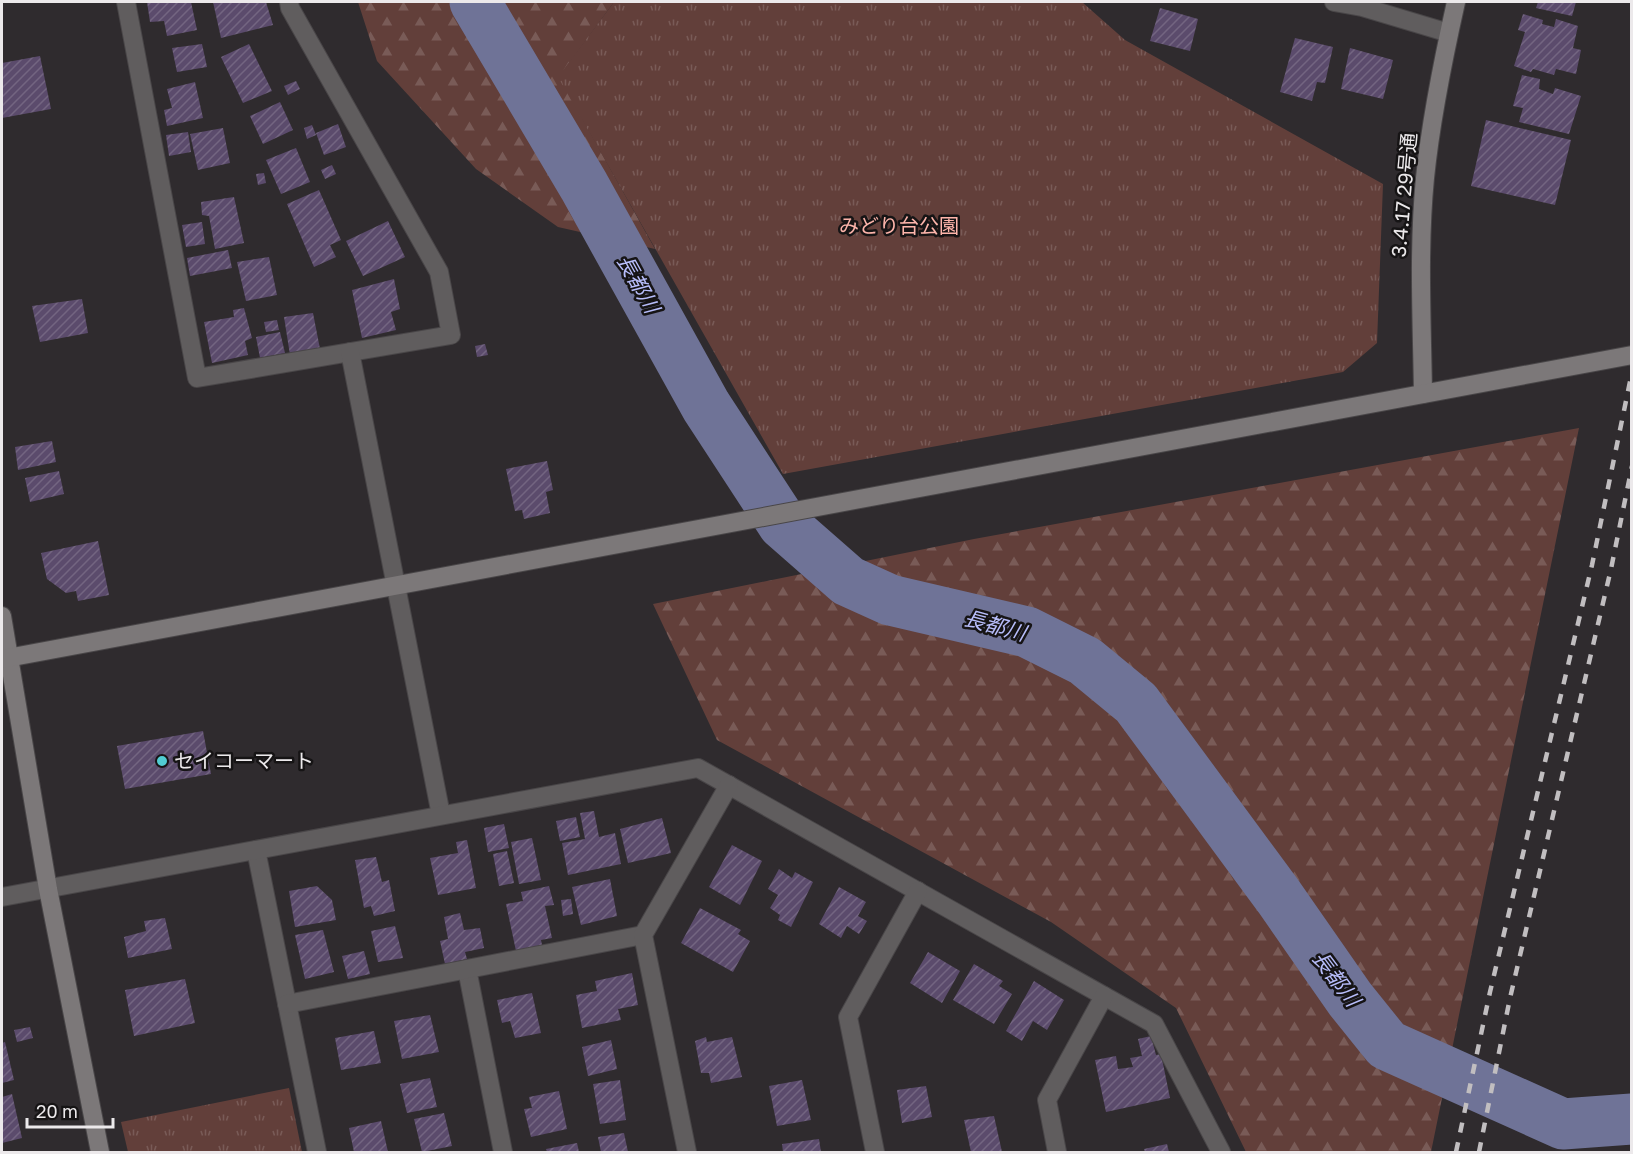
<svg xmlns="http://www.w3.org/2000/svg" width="1633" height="1154" viewBox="0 0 1633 1154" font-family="'Golos Text','Noto Sans JP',sans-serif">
	<defs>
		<pattern id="forest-firs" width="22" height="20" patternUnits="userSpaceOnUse" patternTransform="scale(1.5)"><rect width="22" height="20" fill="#623f3a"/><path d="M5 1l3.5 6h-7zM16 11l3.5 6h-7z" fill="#795b57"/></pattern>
		<pattern id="park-tufts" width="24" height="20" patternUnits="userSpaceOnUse" patternTransform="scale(1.5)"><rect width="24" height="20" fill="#623f3a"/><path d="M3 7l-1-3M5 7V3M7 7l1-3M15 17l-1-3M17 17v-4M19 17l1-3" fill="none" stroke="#795b57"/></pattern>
		<pattern id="building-hatch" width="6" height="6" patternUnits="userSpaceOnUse" patternTransform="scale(1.5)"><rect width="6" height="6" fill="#5b4b6c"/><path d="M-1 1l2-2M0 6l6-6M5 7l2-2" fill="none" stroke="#736581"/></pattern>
	</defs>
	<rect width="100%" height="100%" fill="#2f2b2e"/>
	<!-- forest -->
	<g fill="url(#forest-firs)">
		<polygon points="358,2 614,2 559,77 655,249 558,227 476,169 377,61"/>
		<polygon points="1579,428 1431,1152 1246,1152 1176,1008 1051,922 717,740 653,604 974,539"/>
	</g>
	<!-- park -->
	<g fill="url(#park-tufts)">
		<polygon points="614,2 1082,2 1125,40 1383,184 1377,343 1343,372 783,474 558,77"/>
		<polygon points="289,1088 302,1152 128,1152 121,1122"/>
	</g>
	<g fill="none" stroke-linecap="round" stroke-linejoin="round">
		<!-- river -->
		<polyline stroke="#6f7397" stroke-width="51" points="475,2 584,186 706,406 783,524 848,581 890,600 1027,632 1085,661 1136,703 1279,897 1350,999 1387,1045 1563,1124 1632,1119"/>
	</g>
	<!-- building -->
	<g fill="url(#building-hatch)">
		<polygon points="147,2 191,2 197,30 167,36 164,21 150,22"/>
		<polygon points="213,2 266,2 273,25 221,38"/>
		<polygon points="1538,2 1576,2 1572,16 1536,8"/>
		<polygon points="1160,8 1198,19 1190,51 1150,41"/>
		<polygon points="1523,14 1543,20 1542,24 1554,27 1556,19 1578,26 1573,48 1581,50 1576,74 1556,69 1554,75 1533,69 1531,72 1514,66 1525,32 1518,30"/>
		<polygon points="1295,38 1333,47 1325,83 1317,82 1312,101 1280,92"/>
		<polygon points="202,44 207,67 177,72 172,48"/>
		<polygon points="249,44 272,91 243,103 221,57"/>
		<polygon points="1350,48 1393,60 1383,99 1341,89"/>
		<polygon points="40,56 51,109 2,118 2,63"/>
		<polygon points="1522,75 1540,79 1539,89 1553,94 1555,88 1581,96 1569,134 1519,122 1523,108 1513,106"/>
		<polygon points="296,81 300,89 288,95 284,86"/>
		<polygon points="195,82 203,118 167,126 164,110 172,108 167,89"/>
		<polygon points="280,102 293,130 263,144 250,116"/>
		<polygon points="1486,120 1571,140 1555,205 1471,186"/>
		<polygon points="338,124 346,147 324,155 316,133"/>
		<polygon points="312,125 316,135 307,139 304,128"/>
		<polygon points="223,128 230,163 198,170 190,134"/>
		<polygon points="188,132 191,152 169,156 166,135"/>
		<polygon points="296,148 310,182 281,194 266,160"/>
		<polygon points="332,165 336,174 325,179 321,170"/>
		<polygon points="264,173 266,183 258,185 256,174"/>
		<polygon points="319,190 341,240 330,245 336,257 314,267 287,204"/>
		<polygon points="234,197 244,243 215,249 209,216 202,215 201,202"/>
		<polygon points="388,221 405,257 363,276 346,241"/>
		<polygon points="202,222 205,244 186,247 182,225"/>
		<polygon points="228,250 232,268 190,276 187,258"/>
		<polygon points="269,257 277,295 246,301 237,262"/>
		<polygon points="394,279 400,309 391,312 396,330 362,338 352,290"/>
		<polygon points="82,299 88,333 40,342 32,306"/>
		<polygon points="244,308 252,338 245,341 248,355 212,363 204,322 234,317 233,310"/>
		<polygon points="313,313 320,349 290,355 284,317"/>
		<polygon points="277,320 279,330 266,332 264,322"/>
		<polygon points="280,332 285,353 260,358 256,337"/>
		<polygon points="485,344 488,355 477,357 475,346"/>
		<polygon points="52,441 56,462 18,470 15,447"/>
		<polygon points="547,461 553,490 546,492 550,513 524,519 522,510 515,511 506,469"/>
		<polygon points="59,471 64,494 30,502 25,478"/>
		<polygon points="98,541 109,595 78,601 76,591 66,593 47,579 41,553"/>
		<polygon points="203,731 211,774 125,789 117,746"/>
		<polygon points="594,811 599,837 615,833 621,864 568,875 562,843 585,839 580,813"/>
		<polygon points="576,817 580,837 560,841 556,821"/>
		<polygon points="662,818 671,853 628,863 620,829"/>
		<polygon points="504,824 509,848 488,852 484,828"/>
		<polygon points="532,838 541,880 519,884 511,842"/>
		<polygon points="467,840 476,888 438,895 430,858 458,853 456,842"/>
		<polygon points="732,845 762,861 740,905 709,887"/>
		<polygon points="507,851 514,883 499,886 493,854"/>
		<polygon points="376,857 382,882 389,880 395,911 374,916 371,906 364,908 355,860"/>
		<polygon points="779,869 792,878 795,872 813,882 791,927 778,920 780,915 770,908 778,895 768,889"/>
		<polygon points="610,879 617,916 581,925 572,887"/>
		<polygon points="317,886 332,900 336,920 295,927 289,891"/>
		<polygon points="549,886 554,905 545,906 552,938 541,940 542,945 516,951 506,904 523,901 521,892"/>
		<polygon points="839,887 866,902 858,916 867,921 859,934 847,926 841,938 819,924"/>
		<polygon points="571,899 573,914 563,916 561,900"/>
		<polygon points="700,908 741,930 738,934 750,941 733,972 681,943"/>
		<polygon points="460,913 464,930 480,928 484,948 465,952 467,959 445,964 440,941 448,939 444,917"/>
		<polygon points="165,918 172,949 128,958 124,937 146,931 144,921"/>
		<polygon points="395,926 403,958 378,962 371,931"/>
		<polygon points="323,930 334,972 305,979 295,935"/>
		<polygon points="364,951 370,974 348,979 342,956"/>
		<polygon points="928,952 960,971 942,1003 910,983"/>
		<polygon points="974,964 1003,981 999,986 1012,994 994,1024 953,1000"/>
		<polygon points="632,973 638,1005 618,1009 621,1020 582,1028 576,995 597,991 595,981"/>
		<polygon points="185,979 195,1023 134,1036 125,990"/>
		<polygon points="1034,981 1064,1000 1047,1030 1033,1021 1022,1041 1006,1031"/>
		<polygon points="532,993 541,1033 515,1038 510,1021 502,1023 497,1000"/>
		<polygon points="430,1015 439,1052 402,1059 394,1021"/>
		<polygon points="30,1027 33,1038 17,1042 14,1030"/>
		<polygon points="374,1031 381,1063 341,1070 335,1038"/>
		<polygon points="1151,1036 1156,1055 1161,1054 1170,1098 1106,1112 1095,1060 1116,1056 1118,1069 1133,1067 1130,1058 1142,1056 1138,1039"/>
		<polygon points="706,1037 707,1042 732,1037 742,1077 711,1083 709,1073 701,1073 695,1041"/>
		<polygon points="611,1040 617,1069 588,1076 582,1047"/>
		<polygon points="5,1042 14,1080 2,1083 2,1043"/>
		<polygon points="430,1078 437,1107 407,1113 400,1084"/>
		<polygon points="620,1080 626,1120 600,1124 593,1084"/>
		<polygon points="802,1080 811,1120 777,1126 769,1086"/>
		<polygon points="926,1086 932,1117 902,1123 897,1090"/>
		<polygon points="559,1091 567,1129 531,1137 524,1109 532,1108 529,1097"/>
		<polygon points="12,1094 22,1138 2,1143 2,1097"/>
		<polygon points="444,1113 452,1146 422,1152 414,1119"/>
		<polygon points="994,1116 1002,1152 971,1152 964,1120"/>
		<polygon points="381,1121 388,1152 354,1152 349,1128"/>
		<polygon points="624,1133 628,1152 601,1152 598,1137"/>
		<polygon points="819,1139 821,1152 783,1152 782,1144"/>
		<polygon points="577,1143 579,1152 547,1152 546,1149"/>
		<polygon points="1167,1144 1169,1152 1145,1152 1144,1149"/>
	</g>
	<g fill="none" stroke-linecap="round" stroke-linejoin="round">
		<defs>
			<g id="street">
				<polyline points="126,2 197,378 451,335 439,272 290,8 289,2"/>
				<polyline points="1334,2 1362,7 1449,33"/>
				<polyline points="350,352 441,815"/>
				<polyline points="256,850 317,1152"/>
				<polyline points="2,897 698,768 1154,1024 1221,1152"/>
				<polyline points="467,969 503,1152"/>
				<polyline points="287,1004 643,935"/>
				<polyline points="687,1152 643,935 729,785"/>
				<polyline points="875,1152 848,1017 918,891"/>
				<polyline points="1057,1152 1047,1100 1104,996"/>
			</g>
			<g id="secondary">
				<path d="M1423,394c-1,-72 -5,-144 2,-216 6,-60 18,-118 31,-176"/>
				<polyline points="2,616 48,889 100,1152"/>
				<polyline points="2,659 1632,355"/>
			</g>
		</defs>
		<!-- street casing -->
		<use href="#street" stroke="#494648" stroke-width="20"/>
		<!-- secondary casing -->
		<use href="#secondary" stroke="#494648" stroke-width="20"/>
		<!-- street -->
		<use href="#street" stroke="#605d5e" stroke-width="18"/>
		<!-- secondary -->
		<use href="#secondary" stroke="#7c7879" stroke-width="18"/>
		<!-- rail -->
		<g stroke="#c1bec0" stroke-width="4.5" stroke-dasharray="10 10" stroke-linecap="butt">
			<polyline points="1456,1152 1490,992 1592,565 1632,372"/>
			<polyline points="1479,1152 1510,998 1611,569 1632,466"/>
		</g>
	</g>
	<!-- markers -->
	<circle fill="#51ccd2" stroke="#161415" stroke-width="2" cx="162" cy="761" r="6"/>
	<g text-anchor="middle" stroke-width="5" stroke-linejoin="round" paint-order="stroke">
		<!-- street labels -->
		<g font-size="20" fill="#ece9eb" stroke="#161415">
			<text transform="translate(1404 195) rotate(-85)" y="7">3.4.17 29号通</text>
		</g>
		<!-- park labels -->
		<g font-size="20" fill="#fdb5ab" stroke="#161415">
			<text x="899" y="233">みどり台公園</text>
		</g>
		<!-- poi labels -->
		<g font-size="20" fill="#ece9eb" stroke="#161415" text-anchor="start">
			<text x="174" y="768">セイコーマート</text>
		</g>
		<!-- water labels -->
		<g font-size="21" font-style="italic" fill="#b7bdfa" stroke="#161415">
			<text transform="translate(638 284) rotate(61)" y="7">長都川</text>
			<text transform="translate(995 626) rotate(15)" y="7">長都川</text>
			<text transform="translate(1336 979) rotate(53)" y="7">長都川</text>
		</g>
	</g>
	<!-- border -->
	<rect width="1633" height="1154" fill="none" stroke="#ece9eb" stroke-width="6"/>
	<!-- scale -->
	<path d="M27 1118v9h86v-9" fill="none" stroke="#ece9eb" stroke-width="3"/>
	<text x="36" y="1118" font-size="18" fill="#ece9eb" stroke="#161415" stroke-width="4.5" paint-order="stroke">20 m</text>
</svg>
